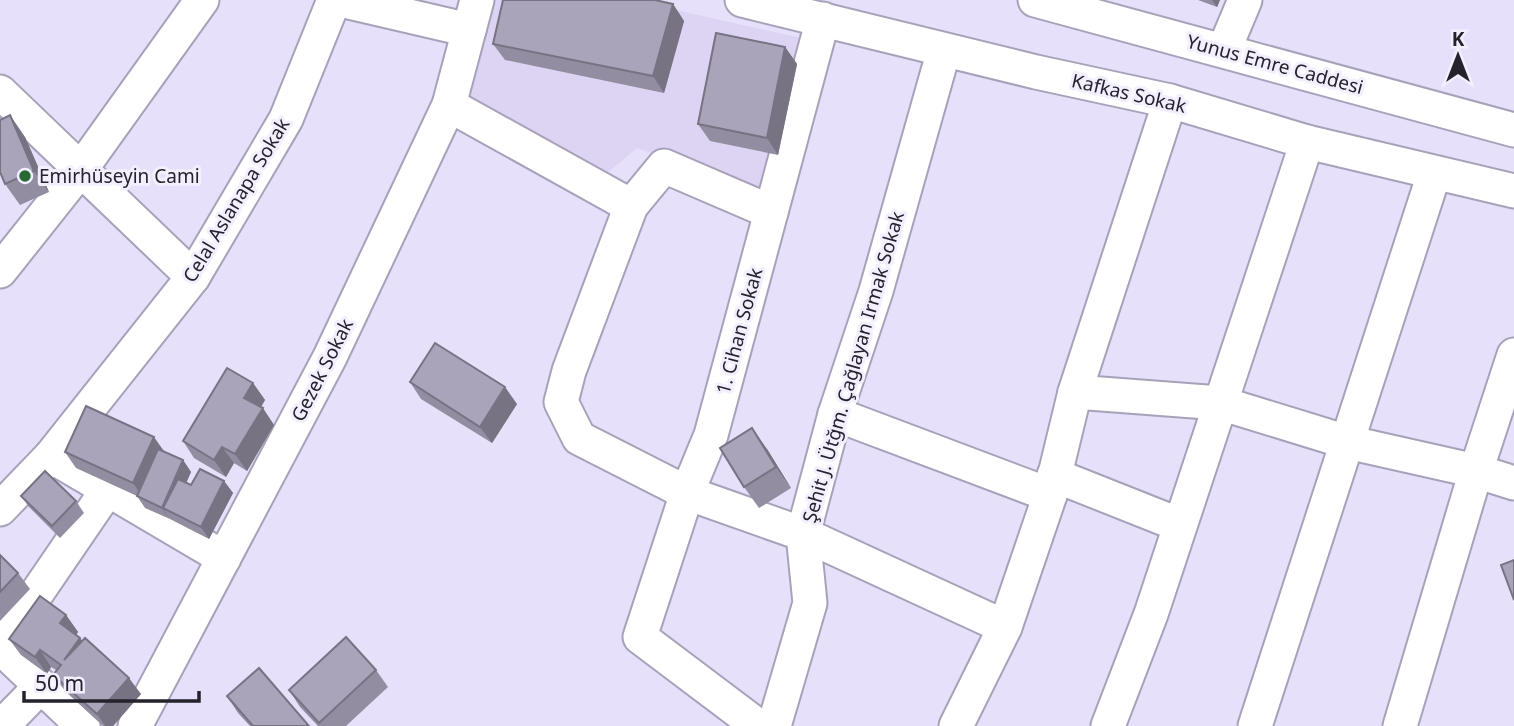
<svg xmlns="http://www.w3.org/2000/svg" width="1514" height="726" viewBox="0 0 1514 726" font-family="'Noto Sans',sans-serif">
	<rect width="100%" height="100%" fill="#e7e0fa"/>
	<!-- built -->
	<polygon fill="#ddd4f4" points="471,0 631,0 806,39 767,194 637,148 600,179 445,94"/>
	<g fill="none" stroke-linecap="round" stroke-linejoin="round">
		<defs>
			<g id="minor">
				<polyline points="340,0 469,30"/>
				<polyline points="742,0 1036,72 1170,101 1307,142 1514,191"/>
				<polyline points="1035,0 1514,130"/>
				<polyline points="1224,50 1245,0"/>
				<polyline points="0,92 193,277"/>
				<polyline points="449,105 631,206 664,166 771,212"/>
				<polyline points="631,206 569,371 561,402 579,438 687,493 803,534 1005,627"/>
				<polyline points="0,271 81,169 202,0"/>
				<polyline points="1075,392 1220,403 1347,442 1476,471 1514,483"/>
				<polyline points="835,414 1050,495"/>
				<polyline points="51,456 224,558"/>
				<polyline points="1054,475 1180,525"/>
				<polyline points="0,509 51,456 193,277 286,119 334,0"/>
				<polyline points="2,726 40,687"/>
				<polyline points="83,726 0,647 108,489"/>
				<polyline points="135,726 330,357 449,105 477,0"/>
				<polyline points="758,726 640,637 687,493 711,435 823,19"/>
				<polyline points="774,726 810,603 803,534 835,414 876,291 944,50"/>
				<polyline points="956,726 1005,627 1050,495 1075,392 1170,101"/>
				<polyline points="1108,726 1151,614 1307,142"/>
				<polyline points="1255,726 1434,174"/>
				<polyline points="1400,726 1476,471 1514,355"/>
			</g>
		</defs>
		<!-- minor casing -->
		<use href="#minor" stroke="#a7a1b9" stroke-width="37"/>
		<!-- minor -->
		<use href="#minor" stroke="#fff" stroke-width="33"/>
	</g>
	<!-- wall -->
	<g fill="#928da1">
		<polygon points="1198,0 1220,0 1217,7"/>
		<polygon points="673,4 684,21 664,93 505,60 493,44"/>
		<polygon points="785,47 797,64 778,155 710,141 698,124"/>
		<polygon points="25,137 49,192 20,205 5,184"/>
		<polygon points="410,382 517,404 492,443 421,399"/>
		<polygon points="253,383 265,400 261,407 274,425 247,471 234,463 226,477 194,458 183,441"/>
		<polygon points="767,449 791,488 759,508 744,487"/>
		<polygon points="65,452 165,452 183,460 191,472 186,483 191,485 224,481 233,493 209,539 170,519 145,508 137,496 76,468"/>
		<polygon points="21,496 76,501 84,513 60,538 29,507"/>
		<polygon points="0,555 18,573 30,589 0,621"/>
		<polygon points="66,615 78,632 76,635 141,694 113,726 103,726 65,691 53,675 56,670 51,667 47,674 21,655 9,639"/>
		<polygon points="376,670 388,687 346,726 318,726 300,707 289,690"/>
		<polygon points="227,696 309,726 250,726 238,713"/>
	</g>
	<!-- shaded-wall -->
	<g fill="#777383">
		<polygon points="1212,0 1220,0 1217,7"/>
		<polygon points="673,4 684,21 664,93 653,76"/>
		<polygon points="785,47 797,64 778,155 767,138"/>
		<polygon points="10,115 25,137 49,192 34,171"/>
		<polygon points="253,383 265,400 256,415 244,398"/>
		<polygon points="505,387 517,404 492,443 480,427"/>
		<polygon points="263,408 274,425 247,471 235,454"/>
		<polygon points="752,428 767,449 791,488 776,467"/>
		<polygon points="154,437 166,454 145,500 133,483"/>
		<polygon points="222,447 234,463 226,477 214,460"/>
		<polygon points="183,460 191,472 173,513 163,508 170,519 162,508"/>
		<polygon points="224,481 233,493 209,539 201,527"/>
		<polygon points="66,615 78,632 72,640 60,623"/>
		<polygon points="80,638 92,655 64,660"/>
		<polygon points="40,650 51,667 47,674 35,657"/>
		<polygon points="129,678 141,694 113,726 105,726 97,714"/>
	</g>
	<!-- building -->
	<g fill="#aaa4bb" stroke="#777383" stroke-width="2">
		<polygon points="503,0 655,0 673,4 653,76 493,44"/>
		<polygon points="716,33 785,47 767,138 698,124"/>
		<polygon points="10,115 34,171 5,184 0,172 0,120"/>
		<polygon points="435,343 505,387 480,427 410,382"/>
		<polygon points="227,368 253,383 244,398 263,408 235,454 222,447 214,460 183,441"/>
		<polygon points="86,406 154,437 133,483 65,452"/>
		<polygon points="752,428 776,467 744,487 720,448"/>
		<polygon points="158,449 183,460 162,508 137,496"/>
		<polygon points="200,469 224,481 201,527 163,508 178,479 191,485"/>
		<polygon points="45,471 76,501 52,526 21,496"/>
		<polygon points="0,555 18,573 0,592"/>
		<polygon points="1514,560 1514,600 1501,565"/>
		<polygon points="40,596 66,615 60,623 80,638 64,660 85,638 129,678 97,714 53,675 61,665 40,650 35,657 9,639"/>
		<polygon points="346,637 376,670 319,723 289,690"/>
		<polygon points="259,668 309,726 253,726 227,696"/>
	</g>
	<!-- markers -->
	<circle fill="#276833" stroke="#f3efff" stroke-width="2.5" cx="25" cy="176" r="7"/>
	<g text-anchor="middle" stroke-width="6" stroke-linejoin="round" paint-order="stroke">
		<!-- street labels -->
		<g font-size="19" fill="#24222b" stroke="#f3efff">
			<text transform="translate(1275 64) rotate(15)" y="7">Yunus Emre Caddesi</text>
			<text transform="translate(1129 93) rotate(13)" y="7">Kafkas Sokak</text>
			<text transform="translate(236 200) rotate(-59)" y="7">Celal Aslanapa Sokak</text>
			<text transform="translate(739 331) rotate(-75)" y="7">1. Cihan Sokak</text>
			<text transform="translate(853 367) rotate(-74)" y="7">Şehit J. Ütğm. Çağlayan Irmak Sokak</text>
			<text transform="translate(322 370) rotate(-63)" y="7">Gezek Sokak</text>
		</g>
		<!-- poi labels -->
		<g font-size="19" fill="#24222b" stroke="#f3efff" text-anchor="start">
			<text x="39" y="183">Emirhüseyin Cami</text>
		</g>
	</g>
	<!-- north arrow -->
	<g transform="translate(1458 56)" stroke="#f3efff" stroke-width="5" paint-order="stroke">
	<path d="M0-5L12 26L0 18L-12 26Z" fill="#24222b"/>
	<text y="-10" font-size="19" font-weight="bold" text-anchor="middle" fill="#24222b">K</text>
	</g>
	<!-- scale -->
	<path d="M24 691v10h175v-10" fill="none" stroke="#24222b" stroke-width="3.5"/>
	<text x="35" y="691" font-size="21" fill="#24222b" stroke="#f3efff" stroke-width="5" paint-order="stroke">50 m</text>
</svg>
